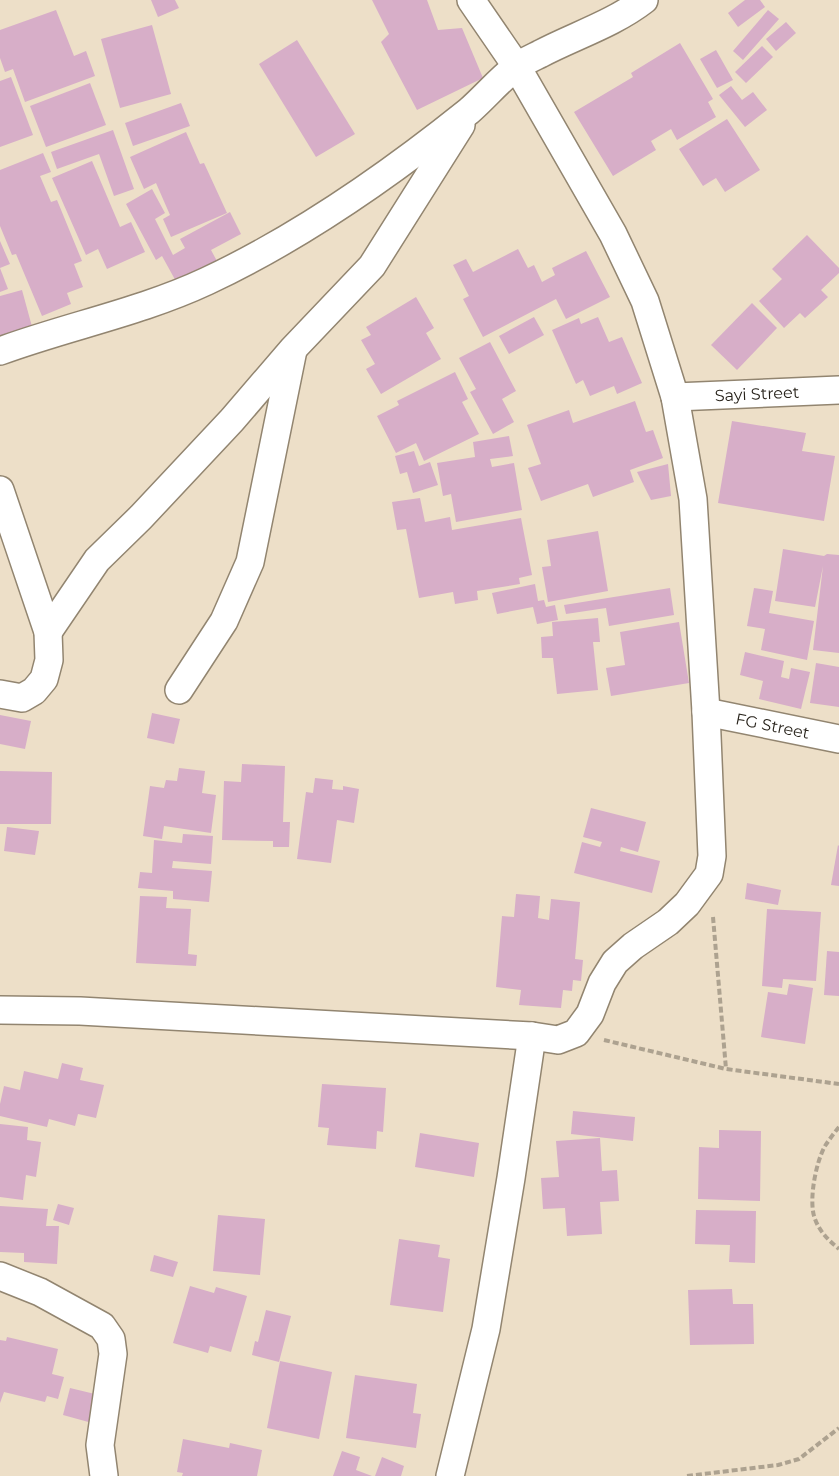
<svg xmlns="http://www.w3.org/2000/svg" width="839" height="1476" viewBox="0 0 839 1476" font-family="Montserrat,sans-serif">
	<rect width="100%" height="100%" fill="#eddfc8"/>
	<!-- building -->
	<g fill="#d7aec8">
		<polygon points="151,0 175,0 179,8 158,17"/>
		<polygon points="372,0 427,0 438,30 462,28 483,78 417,110 381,42 389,34"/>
		<polygon points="745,0 760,0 765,7 738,27 728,13"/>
		<polygon points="56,10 74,56 86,51 95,76 25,102 13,69 5,72 0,58 0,30"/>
		<polygon points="768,10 779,19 743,60 733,51"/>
		<polygon points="786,22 796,33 776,51 766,39"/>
		<polygon points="152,25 171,94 120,108 101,39"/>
		<polygon points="297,40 355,134 316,157 259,64"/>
		<polygon points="680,43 713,99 708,102 716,117 677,140 671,129 651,141 656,150 613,176 574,112 633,77 631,73"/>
		<polygon points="762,46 773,57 746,83 735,72"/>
		<polygon points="716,50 733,80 717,88 700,59"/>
		<polygon points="11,77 33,135 0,147 0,81"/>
		<polygon points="90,83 106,125 46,147 30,106"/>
		<polygon points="731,86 742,100 753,92 767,110 745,127 719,95"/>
		<polygon points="181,103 190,126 133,146 125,123"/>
		<polygon points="727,119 760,170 725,192 716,178 703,186 679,149"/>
		<polygon points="113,130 134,189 114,196 99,154 57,169 51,152"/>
		<polygon points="186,132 200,164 204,163 227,213 171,237 163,219 170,215 156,183 144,189 130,157"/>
		<polygon points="43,153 51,172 40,176 51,202 57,200 82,261 74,264 83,287 67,293 71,304 42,316 16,254 12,255 0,226 0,170"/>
		<polygon points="92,161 120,227 131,222 145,252 107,269 98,249 86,255 52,178"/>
		<polygon points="152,189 165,213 155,219 173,255 185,248 180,239 230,212 241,234 211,250 218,263 178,285 162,256 156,260 126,204"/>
		<polygon points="807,235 839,268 839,273 821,290 828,297 805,318 800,313 784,328 759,301 782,279 772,269"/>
		<polygon points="0,241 10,264 0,268"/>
		<polygon points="518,249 528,268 534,265 542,282 555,275 552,268 586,251 610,297 566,319 556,299 483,337 463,299 469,296 453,265 466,259 473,272"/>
		<polygon points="0,268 8,289 0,292"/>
		<polygon points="22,290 34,334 0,343 0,296"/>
		<polygon points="416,297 434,328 426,333 441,359 381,394 366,369 375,364 361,340 371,335 366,327"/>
		<polygon points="752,303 777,328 737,370 711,345"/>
		<polygon points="534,317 544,335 509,354 499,336"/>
		<polygon points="598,317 609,342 622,337 642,383 617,394 614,386 590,396 583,380 576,384 552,330 579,318 581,324"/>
		<polygon points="490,342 516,391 502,399 514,422 493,434 470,392 476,389 459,358"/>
		<polygon points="455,372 468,399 462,402 479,434 424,461 416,443 396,453 377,416 399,405 397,401"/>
		<polygon points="635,401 646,432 653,430 663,458 630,470 634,482 593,497 588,484 541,501 528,468 541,464 527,425 569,410 573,423"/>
		<polygon points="732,421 806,433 802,451 835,456 824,521 718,503"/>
		<polygon points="509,436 513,456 490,459 492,467 514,463 522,510 456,522 451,494 443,496 437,463 475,457 473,442"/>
		<polygon points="414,451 419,466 430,462 438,485 413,493 407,472 400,474 395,456"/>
		<polygon points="668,464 671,496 651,500 637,472"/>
		<polygon points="420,498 425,522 450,517 452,530 521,518 532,575 519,578 520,584 477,591 478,600 455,604 453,592 419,598 406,529 397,530 392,502"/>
		<polygon points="598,531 608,591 548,602 542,567 551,566 547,540"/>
		<polygon points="783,549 824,556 827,554 839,555 839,653 813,650 823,566 815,607 775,601"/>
		<polygon points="535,584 538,601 544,600 546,607 555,605 558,620 537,624 533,607 497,614 492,593"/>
		<polygon points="670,588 674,615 609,626 606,608 566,614 564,605"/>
		<polygon points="754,588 773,591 769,613 814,621 807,660 761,650 765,629 747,626"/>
		<polygon points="598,618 600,642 593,642 598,690 557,694 553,658 542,658 541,637 553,636 552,622"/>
		<polygon points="679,622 689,683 611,696 606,668 625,665 620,632"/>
		<polygon points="745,652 784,661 781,677 789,679 791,668 810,672 801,709 759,699 763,681 740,675"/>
		<polygon points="816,663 839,667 839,707 810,703"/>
		<polygon points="152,713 180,719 174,744 147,738"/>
		<polygon points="0,715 31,721 25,749 0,744"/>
		<polygon points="242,764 285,766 283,822 290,822 289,847 273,847 273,841 222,840 224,781 241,782"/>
		<polygon points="179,768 205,771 202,793 216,795 211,833 164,826 162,839 143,836 150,786 164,788 166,780 177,781"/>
		<polygon points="0,771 52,772 51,824 0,824"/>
		<polygon points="315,778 333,780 332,789 343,790 343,786 359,789 354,823 337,820 331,863 297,859 306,792 313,793"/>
		<polygon points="591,808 646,822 638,852 621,847 620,851 660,861 652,893 574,873 582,842 600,847 602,842 583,837"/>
		<polygon points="7,827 39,831 35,855 4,851"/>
		<polygon points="183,834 213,836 211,864 173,861 172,868 212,871 209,902 173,899 173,891 138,888 140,872 152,873 154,840 182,843"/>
		<polygon points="838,845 839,846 839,886 831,885"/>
		<polygon points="747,883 781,890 778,905 745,899"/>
		<polygon points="516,894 540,896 538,918 549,920 551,899 580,902 575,959 583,960 581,981 573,980 572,991 563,990 561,1008 519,1005 521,990 496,987 502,916 514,917"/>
		<polygon points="140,896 167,897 166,908 191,909 188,954 197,955 196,966 136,963"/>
		<polygon points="767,909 821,912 816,981 783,979 782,988 762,986"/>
		<polygon points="827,951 839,952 839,996 824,995"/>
		<polygon points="789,984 813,988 805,1044 761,1037 768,992 787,995"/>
		<polygon points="62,1063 83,1068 80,1080 104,1085 96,1118 78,1114 75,1126 49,1119 47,1127 0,1116 0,1104 4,1086 20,1090 24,1071 58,1079"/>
		<polygon points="322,1084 386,1088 383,1132 377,1131 376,1149 327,1145 329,1128 318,1127"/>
		<polygon points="573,1111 635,1117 633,1141 571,1134"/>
		<polygon points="0,1124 28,1127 27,1140 41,1142 36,1177 26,1175 23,1200 0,1197"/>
		<polygon points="719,1130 761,1131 760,1201 698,1199 699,1147 719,1148"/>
		<polygon points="420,1133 479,1143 474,1177 415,1167"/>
		<polygon points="600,1138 602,1171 617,1170 619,1201 600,1202 602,1234 567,1236 565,1208 543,1209 541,1178 559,1177 556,1141"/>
		<polygon points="58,1204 74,1208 69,1225 53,1220"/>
		<polygon points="0,1206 48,1209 46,1226 59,1226 57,1264 24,1262 24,1253 0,1252"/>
		<polygon points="696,1210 756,1211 755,1263 729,1262 730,1245 695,1244"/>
		<polygon points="218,1215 265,1219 260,1275 213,1271"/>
		<polygon points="399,1239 440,1245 438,1257 450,1259 443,1312 390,1305"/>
		<polygon points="154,1255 178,1262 173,1277 150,1271"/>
		<polygon points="190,1286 214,1293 216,1287 247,1296 231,1352 210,1346 208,1353 173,1343"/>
		<polygon points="732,1289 733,1304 753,1304 754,1344 690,1345 688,1290"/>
		<polygon points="266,1310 291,1316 279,1362 252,1355 255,1341 258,1342"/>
		<polygon points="7,1337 58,1349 52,1374 64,1377 58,1399 47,1396 45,1402 4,1392 0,1403 0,1340 6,1341"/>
		<polygon points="280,1361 332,1372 319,1439 267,1428"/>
		<polygon points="355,1375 417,1384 413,1413 421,1414 416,1448 346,1438"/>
		<polygon points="70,1388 99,1395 92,1423 63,1415"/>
		<polygon points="183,1439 229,1448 230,1443 262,1450 257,1476 182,1476 183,1473 177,1472"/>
		<polygon points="342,1451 360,1457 356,1470 372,1476 333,1476"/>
		<polygon points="382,1457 404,1466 401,1476 375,1476"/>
	</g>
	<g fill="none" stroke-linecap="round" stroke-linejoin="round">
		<defs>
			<g id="minor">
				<path d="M0,351c68,-25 141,-39 207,-70 94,-44 181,-105 262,-170 16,-14 30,-31 47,-44 7,-5 16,-9 24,-13 34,-18 73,-30 104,-54"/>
				<path id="s1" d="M675,397l164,-7"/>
				<polyline points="0,490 48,632 49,660 44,679 34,691 22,698 0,694"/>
				<polyline points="48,632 97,560 141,517 232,420 293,349 372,266 461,125"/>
				<polyline points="179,690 224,621 250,562 293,350"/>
				<path id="s2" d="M706,712l133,27"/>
				<polyline points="0,1010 80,1011 532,1036 558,1040 576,1033 590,1014 602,983 615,962 633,946 668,922 687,904 709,874 712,856 706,712 693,499 675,397 645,301 613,234 517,67 471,0"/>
				<polyline points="0,1276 40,1292 102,1326 111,1339 113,1354 100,1445 104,1476"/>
				<polyline points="450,1476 486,1329 511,1178 532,1036"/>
			</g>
		</defs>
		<!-- minor casing -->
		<use href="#minor" stroke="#928570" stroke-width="30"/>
		<!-- path -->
		<g stroke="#ada290" stroke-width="4" stroke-dasharray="6 3" stroke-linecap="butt">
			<polyline points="713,917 726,1069"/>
			<polyline points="604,1040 726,1069 839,1084"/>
			<path d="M839,1127c-5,6 -10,13 -14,19 -9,16 -16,52 -11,70 4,14 14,24 25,33"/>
			<polyline points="687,1476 778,1465 799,1459 839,1428"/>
		</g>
		<!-- minor -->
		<use href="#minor" stroke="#fff" stroke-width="27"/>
	</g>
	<g text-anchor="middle" stroke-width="4.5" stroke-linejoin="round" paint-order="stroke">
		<!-- street labels -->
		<g font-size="16" fill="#262119" stroke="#fbecd5">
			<text dy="6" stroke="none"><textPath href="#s1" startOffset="82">Sayi Street</textPath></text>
			<text dy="6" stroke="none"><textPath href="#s2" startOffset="68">FG Street</textPath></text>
		</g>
	</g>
</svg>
